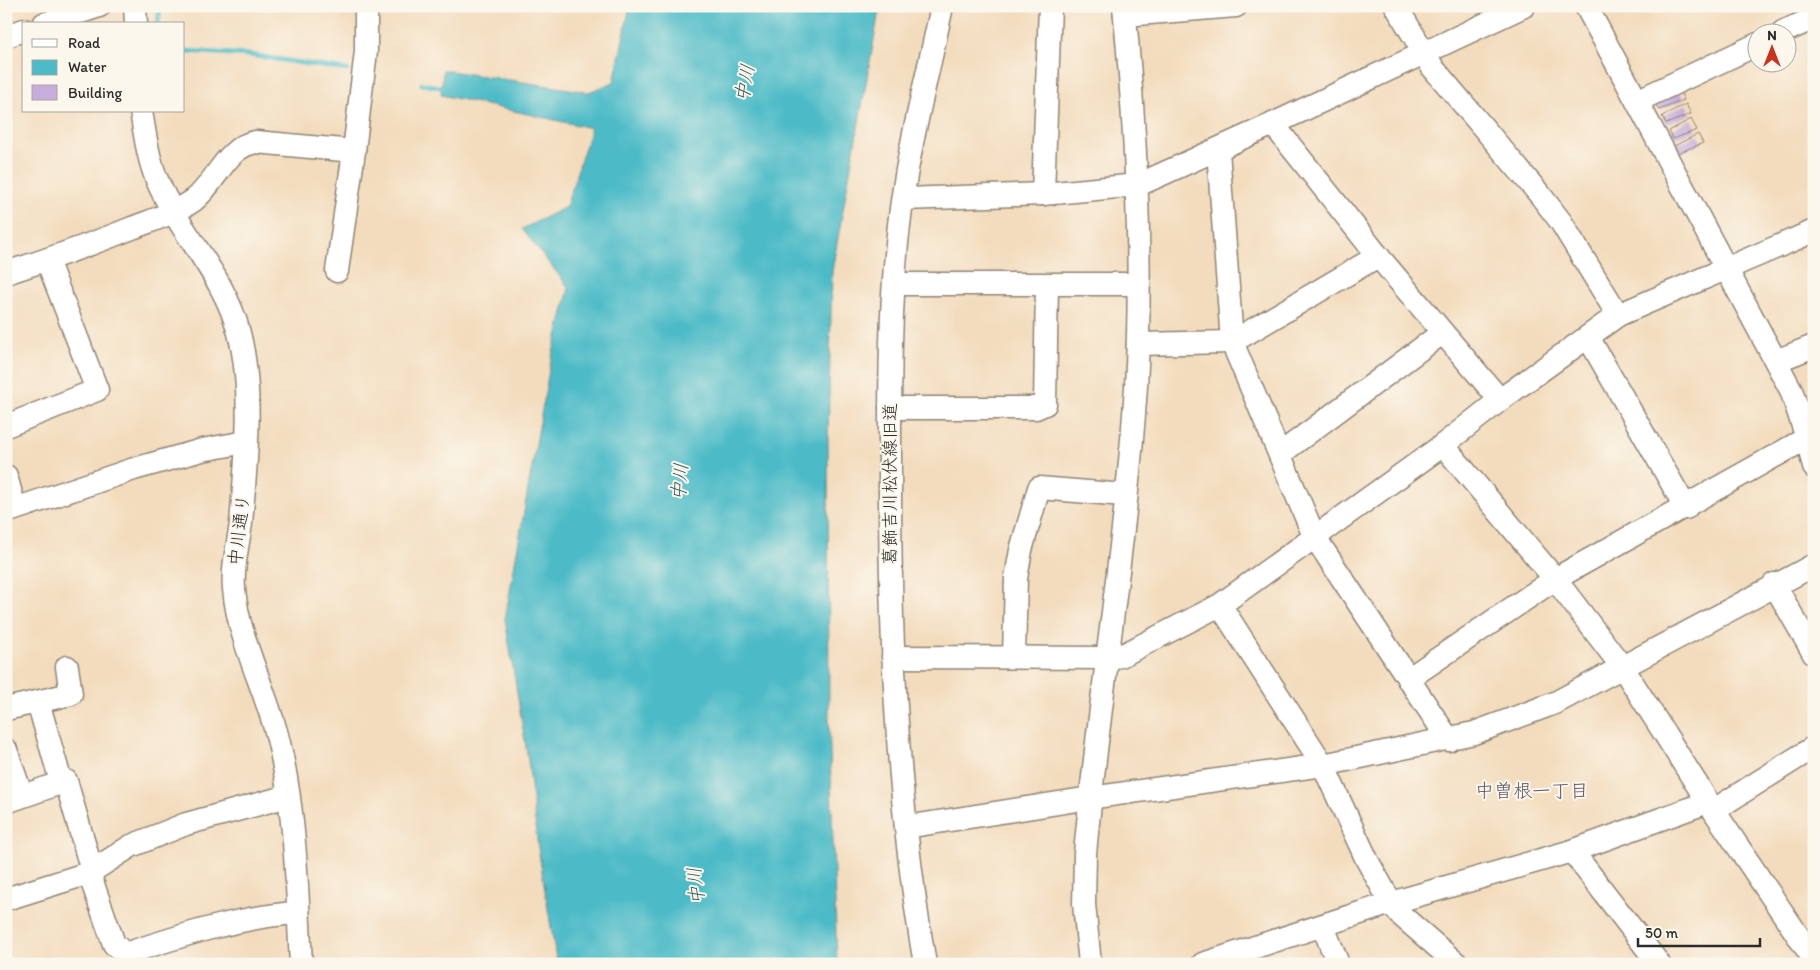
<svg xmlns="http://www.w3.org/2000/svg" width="1820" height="970" viewBox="0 0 1820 970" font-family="Itim,'Klee One',sans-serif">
	<rect width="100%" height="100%" fill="#fbf7ec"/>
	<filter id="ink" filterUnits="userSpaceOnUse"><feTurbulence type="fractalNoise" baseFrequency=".02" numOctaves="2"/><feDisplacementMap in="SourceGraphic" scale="10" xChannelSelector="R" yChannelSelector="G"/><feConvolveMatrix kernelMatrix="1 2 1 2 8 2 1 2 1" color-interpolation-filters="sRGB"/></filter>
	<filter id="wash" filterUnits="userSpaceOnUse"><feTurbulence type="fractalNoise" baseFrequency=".0096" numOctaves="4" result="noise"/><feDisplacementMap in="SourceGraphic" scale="20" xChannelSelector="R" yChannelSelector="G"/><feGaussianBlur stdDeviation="1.12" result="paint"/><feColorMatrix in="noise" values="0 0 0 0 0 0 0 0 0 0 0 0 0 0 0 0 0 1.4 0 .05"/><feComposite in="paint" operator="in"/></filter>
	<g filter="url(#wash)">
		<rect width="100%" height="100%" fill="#f3dcbd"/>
		<!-- water -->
		<polygon fill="#4dbbc7" stroke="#3c7379" points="630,6 880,6 832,271 828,439 829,720 837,964 557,964 538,847 528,760 505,619 550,365 569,288 522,229 566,207 591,128 441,95 443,70 589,92 614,82"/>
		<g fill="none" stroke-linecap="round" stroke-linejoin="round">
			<!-- stream -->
			<g stroke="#4dbbc7" stroke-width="5">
				<polyline points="158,24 160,6"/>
				<polyline points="184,51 250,55 347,70"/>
				<polyline points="422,84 446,88"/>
			</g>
		</g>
		<g id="blocks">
			<!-- building -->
			<g fill="#c6addc">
				<polygon points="1679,90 1684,100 1659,110 1655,103"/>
				<polygon points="1686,104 1691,114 1666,124 1662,116"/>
				<polygon points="1691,119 1697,130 1673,139 1669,131"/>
				<polygon points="1698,134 1703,143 1678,153 1674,146"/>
			</g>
		</g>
	</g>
	<g filter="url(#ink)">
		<use href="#blocks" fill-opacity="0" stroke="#8f8474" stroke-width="1"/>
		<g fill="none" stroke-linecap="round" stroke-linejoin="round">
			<defs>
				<g id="minor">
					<polyline points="135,6 136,24"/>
					<polyline points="1396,6 1433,68 1541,196 1561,222 1618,315"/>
					<polyline points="1586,6 1791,390 1807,438 1814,467"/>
					<polyline points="1125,15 1236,6"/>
					<polyline points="44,24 99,6"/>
					<polyline points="1783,32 1814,18"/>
					<polyline points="6,36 24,30"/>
					<polyline points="1637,101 1758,44"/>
					<path d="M141,111c4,24 7,47 16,69 23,54 68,96 82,153 15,58 7,130 2,190 -3,23 -9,43 -7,66 5,54 33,102 45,154 17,72 18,147 22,221"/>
					<polyline points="1273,124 1378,256 1500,400"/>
					<polyline points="1218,150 1232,342 1314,536 1449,740"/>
					<polyline points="1043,194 1050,6"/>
					<polyline points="904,199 1043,194 1138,185 1273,124 1524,6"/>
					<polyline points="337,271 354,151"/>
					<path d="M6,273c43,-14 84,-28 126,-45 21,-8 44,-15 62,-28 22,-17 32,-54 62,-58l98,9 12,-100v-45"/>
					<polyline points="895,284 1139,284"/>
					<polyline points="1588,337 1686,508"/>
					<polyline points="1138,344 1232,342 1378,256"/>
					<polyline points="1776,361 1814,346"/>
					<polyline points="890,408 1036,408 1045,404 1047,285"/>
					<polyline points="6,426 97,390 47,260"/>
					<polyline points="1443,445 1555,579 1623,668 1708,802 1811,955"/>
					<polyline points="1280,454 1442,333"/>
					<polyline points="6,476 15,508"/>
					<polyline points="6,512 134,469 202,450 246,442"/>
					<polyline points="1774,584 1814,654"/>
					<polyline points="1220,605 1323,765 1367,860 1391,903 1403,917 1457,964"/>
					<polyline points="893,657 1107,658 1121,656 1220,605 1443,445 1500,400 1618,315 1814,231"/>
					<polyline points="1014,657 1016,578 1021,550 1039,488 1125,495"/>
					<polyline points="1408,679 1555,579 1807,438"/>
					<polyline points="38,702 61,782"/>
					<polyline points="6,709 71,694 67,667"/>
					<polyline points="6,750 22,796"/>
					<polyline points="6,802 66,781 92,871"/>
					<polyline points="1714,810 1814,747"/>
					<polyline points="906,827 1090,798 1323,765 1474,733 1555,703 1814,565"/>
					<polyline points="1572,851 1659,964"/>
					<path d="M89,873l25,71 11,10c51,-17 118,-38 172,-41"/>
					<polyline points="6,899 89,873 131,846 186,824 288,796"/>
					<polyline points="1323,926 1338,964"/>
					<path d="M925,964c-28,-160 -35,-321 -35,-483 0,-85 -1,-172 9,-256 8,-74 28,-146 43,-219"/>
					<path d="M1090,964l-6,-60 1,-50c14,-156 41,-311 51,-468 7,-126 0,-254 -12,-380"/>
					<polyline points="1203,964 1391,903 1572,851 1708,802"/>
				</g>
			</defs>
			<!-- minor casing -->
			<use href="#minor" stroke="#8f8474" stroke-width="25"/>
			<!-- minor -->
			<use href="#minor" stroke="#fff" stroke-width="22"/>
		</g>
	</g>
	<g text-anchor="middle" stroke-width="4" stroke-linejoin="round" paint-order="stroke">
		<!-- street labels -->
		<g font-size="18" fill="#2b2b2b" stroke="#fbf7ec">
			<text transform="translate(890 484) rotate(-90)" y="6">葛飾吉川松伏線旧道</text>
			<text transform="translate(239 530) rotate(-83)" y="6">中川通り</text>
		</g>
		<!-- water labels -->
		<g font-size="19" font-style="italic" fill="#375d62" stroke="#fbf7ec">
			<text transform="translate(744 83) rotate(-79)" y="7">中川</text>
			<text transform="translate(679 482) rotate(-85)" y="7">中川</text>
			<text transform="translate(695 886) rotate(-96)" y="7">中川</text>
		</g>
		<!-- neighbourhood labels -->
		<g font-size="19" fill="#615869" stroke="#fbf7ec">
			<text x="1532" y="797">中曽根一丁目</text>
		</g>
	</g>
	<!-- margin -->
	<rect width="1820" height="970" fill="none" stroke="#fbf7ec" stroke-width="25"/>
	<!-- legend -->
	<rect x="22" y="22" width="162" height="90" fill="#fbf7ec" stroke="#a8a59f"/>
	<rect x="32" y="39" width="25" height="8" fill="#ffffff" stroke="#a8a59f"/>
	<text x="68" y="48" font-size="15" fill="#2b2b2b">Road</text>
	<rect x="32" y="60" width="25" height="15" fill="#4dbbc7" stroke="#a8a59f"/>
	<text x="68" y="72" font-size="15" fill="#2b2b2b">Water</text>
	<rect x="32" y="85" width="25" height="15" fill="#c6addc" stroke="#a8a59f"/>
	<text x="68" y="98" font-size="15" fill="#2b2b2b">Building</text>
	<!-- north arrow -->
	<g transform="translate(1772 48)"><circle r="24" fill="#fbf7ec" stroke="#a8a59f"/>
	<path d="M0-4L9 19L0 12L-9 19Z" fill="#c8321e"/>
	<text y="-8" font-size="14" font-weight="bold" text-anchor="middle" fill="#2b2b2b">N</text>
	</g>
	<!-- scale -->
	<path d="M1638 938v8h122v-8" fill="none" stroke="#2b2b2b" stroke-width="2.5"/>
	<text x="1645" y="938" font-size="15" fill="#2b2b2b" stroke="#fbf7ec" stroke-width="4" paint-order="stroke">50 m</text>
</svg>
